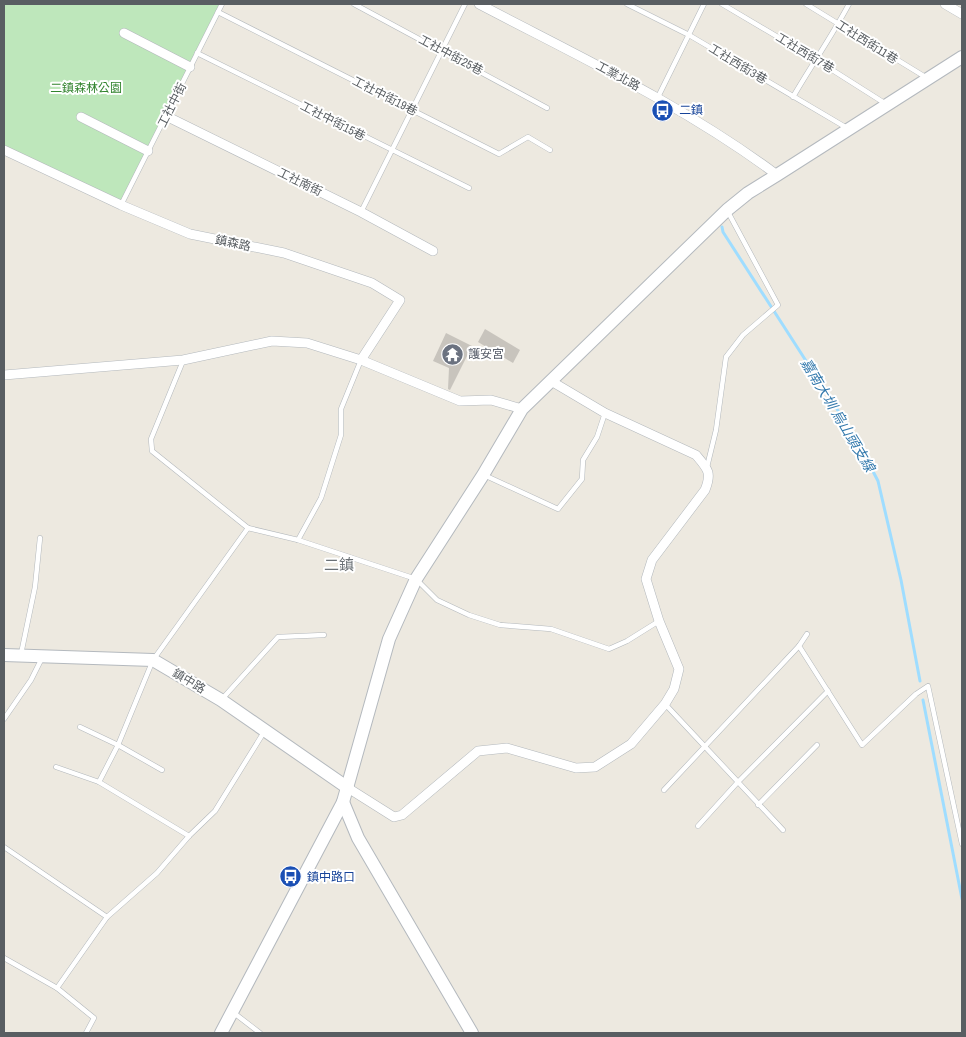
<svg xmlns="http://www.w3.org/2000/svg" width="966" height="1037" viewBox="0 0 966 1037" font-family="'Archivo Narrow','Noto Sans TC',sans-serif">
	<rect width="100%" height="100%" fill="#ede9e0"/>
	<!-- green -->
	<polygon fill="#bee7bb" points="4,4 222,4 121,205 4,147"/>
	<g fill="none" stroke-linecap="round" stroke-linejoin="round">
		<!-- stream -->
		<g stroke="#9fddff" stroke-width="3">
			<polyline points="722,227 723,232 855,437 878,481 901,580 920,681"/>
			<polyline points="923,700 962,899"/>
		</g>
	</g>
	<!-- building -->
	<g fill="#c8c4bd">
		<polygon points="485,329 520,350 513,363 478,342"/>
		<polygon points="446,333 472,346 450,390 448,389 449,368 433,361"/>
	</g>
	<g fill="none" stroke-linecap="round" stroke-linejoin="round">
		<defs>
			<g id="lane">
				<polyline points="354,4 547,108"/>
				<polyline points="627,4 689,35 847,128"/>
				<polyline points="722,4 815,59 886,104"/>
				<polyline points="806,4 927,78"/>
				<polyline points="218,12 499,154 528,137 550,150"/>
				<polyline points="197,53 469,188"/>
				<polyline points="658,97 704,4"/>
				<path d="M793,97c18,-31 39,-61 56,-93"/>
				<polyline points="121,205 222,4"/>
				<polyline points="361,212 465,4"/>
				<polyline points="183,361 151,439 152,451 248,528"/>
				<polyline points="707,467 716,430 726,357 743,335 778,305 728,212"/>
				<polyline points="484,475 558,509 582,479 583,460 597,437 605,413"/>
				<polyline points="298,540 321,498 341,435 341,409 361,360"/>
				<polyline points="807,634 799,646 862,745 916,694 928,686 962,844"/>
				<polyline points="21,654 35,587 40,538"/>
				<polyline points="223,698 278,637 324,635"/>
				<polyline points="665,704 783,830"/>
				<polyline points="4,719 31,680 42,658"/>
				<polyline points="80,727 118,745 162,770"/>
				<polyline points="56,767 99,782 189,836"/>
				<polyline points="99,782 118,745 153,660 248,528 298,540 416,579 437,600 469,615 500,625 551,629 609,649 627,641 659,621"/>
				<polyline points="664,790 799,646"/>
				<polyline points="758,805 817,745"/>
				<polyline points="698,826 737,783 828,691"/>
				<polyline points="4,847 107,917"/>
				<polyline points="4,958 57,988 94,1018 86,1033"/>
				<polyline points="57,988 107,917 157,873 189,836 215,811 264,732"/>
				<polyline points="234,1013 260,1033"/>
			</g>
			<g id="street">
				<path d="M479,4c101,53 206,102 298,171"/>
				<polyline points="945,4 962,14"/>
				<polyline points="124,33 190,67"/>
				<polyline points="166,116 361,212 433,251"/>
				<polyline points="81,117 148,151"/>
				<polyline points="4,150 121,205 190,234 284,253 372,283 400,300 361,360"/>
				<polyline points="4,375 183,360 272,341 307,343 361,360 460,401 491,400 522,409"/>
				<path d="M348,788l46,29 8,-2 76,-64 29,-3 69,20 19,-1 36,-23 34,-40 9,-15 5,-20 -20,-48 -13,-42 6,-19 53,-70c7,-17 3,-21 -9,-35l-91,-42 -54,-32"/>
			</g>
			<g id="secondary">
				<polyline points="4,655 153,660 221,700 348,788"/>
				<polyline points="343,802 358,838 472,1033"/>
				<polyline points="221,1033 343,802 389,639 416,579 483,475 522,409 727,210 748,193 777,175 962,57"/>
			</g>
		</defs>
		<!-- lane casing -->
		<use href="#lane" stroke="#b3b8bc" stroke-width="5.5"/>
		<!-- street casing -->
		<use href="#street" stroke="#b3b8bc" stroke-width="10"/>
		<!-- secondary casing -->
		<use href="#secondary" stroke="#b4b9be" stroke-width="14"/>
		<!-- lane -->
		<use href="#lane" stroke="#fff" stroke-width="4.5"/>
		<!-- street -->
		<use href="#street" stroke="#fff" stroke-width="9"/>
		<!-- secondary -->
		<use href="#secondary" stroke="#fff" stroke-width="12"/>
	</g>
	<!-- icons -->
	<defs>
		<symbol id="bus-disc" viewBox="-11 -11 22 22"><circle r="9.5" fill="#1a4fb4" stroke="#fff"/><path d="M-5-6H5V4H4V6H2V4H-2V6H-4V4H-5ZM-3.5-4V0h7V-4ZM-3.5 1.2v1.5H-2V1.2ZM2 1.2v1.5H3.5V1.2Z" fill="#fff"/></symbol>
		<symbol id="temple-disc" viewBox="-11 -11 22 22"><circle r="9.5" fill="#6b7280" stroke="#fff"/><path d="M0-6L5-2H3V0L6.5 2.5H4V6H1.5V3h-3V6H-4V2.5H-6.5L-3 0V-2H-5Z" fill="#fff"/></symbol>
	</defs>
	<g fill-rule="evenodd">
		<use href="#bus-disc" x="650" y="98" width="25" height="25"/>
		<use href="#temple-disc" x="440" y="342" width="25" height="25"/>
		<use href="#bus-disc" x="278" y="864" width="25" height="25"/>
	</g>
	<g text-anchor="middle" stroke-width="4" stroke-linejoin="round" paint-order="stroke">
		<!-- street labels -->
		<g font-size="12" fill="#595e62" stroke="#fff">
			<text transform="translate(867 42) rotate(32)" y="4">工社西街11巷</text>
			<text transform="translate(805 53) rotate(31)" y="4">工社西街7巷</text>
			<text transform="translate(451 55) rotate(28)" y="4">工社中街25巷</text>
			<text transform="translate(738 64) rotate(31)" y="4">工社西街3巷</text>
			<text transform="translate(618 76) rotate(28)" y="4">工業北路</text>
			<text transform="translate(385 96) rotate(27)" y="4">工社中街19巷</text>
			<text transform="translate(172 105) rotate(-63)" y="4">工社中街</text>
			<text transform="translate(333 121) rotate(27)" y="4">工社中街15巷</text>
			<text transform="translate(300 182) rotate(26)" y="4">工社南街</text>
			<text transform="translate(233 243) rotate(12)" y="4">鎮森路</text>
			<text transform="translate(189 681) rotate(31)" y="4">鎮中路</text>
		</g>
		<!-- park labels -->
		<g font-size="12" fill="#32842e" stroke="#fff">
			<text x="86" y="92">二鎮森林公園</text>
		</g>
		<!-- transit labels -->
		<g font-size="12" fill="#164399" stroke="#fff" text-anchor="start">
			<text x="679" y="114">二鎮</text>
			<text x="307" y="881">鎮中路口</text>
		</g>
		<!-- worship labels -->
		<g font-size="12" fill="#5b616d" stroke="#fff" text-anchor="start">
			<text x="468" y="358">護安宮</text>
		</g>
		<!-- water labels -->
		<g font-size="14" font-style="italic" fill="#347aad" stroke="#fff">
			<text transform="translate(838 415) rotate(59)" y="5">嘉南大圳 烏山頭支線</text>
		</g>
		<!-- quarter labels -->
		<g font-size="15" fill="#6a7075" stroke="#fff">
			<text x="339" y="570">二鎮</text>
		</g>
	</g>
	<!-- border -->
	<rect width="966" height="1037" fill="none" stroke="#595e62" stroke-width="10"/>
</svg>
